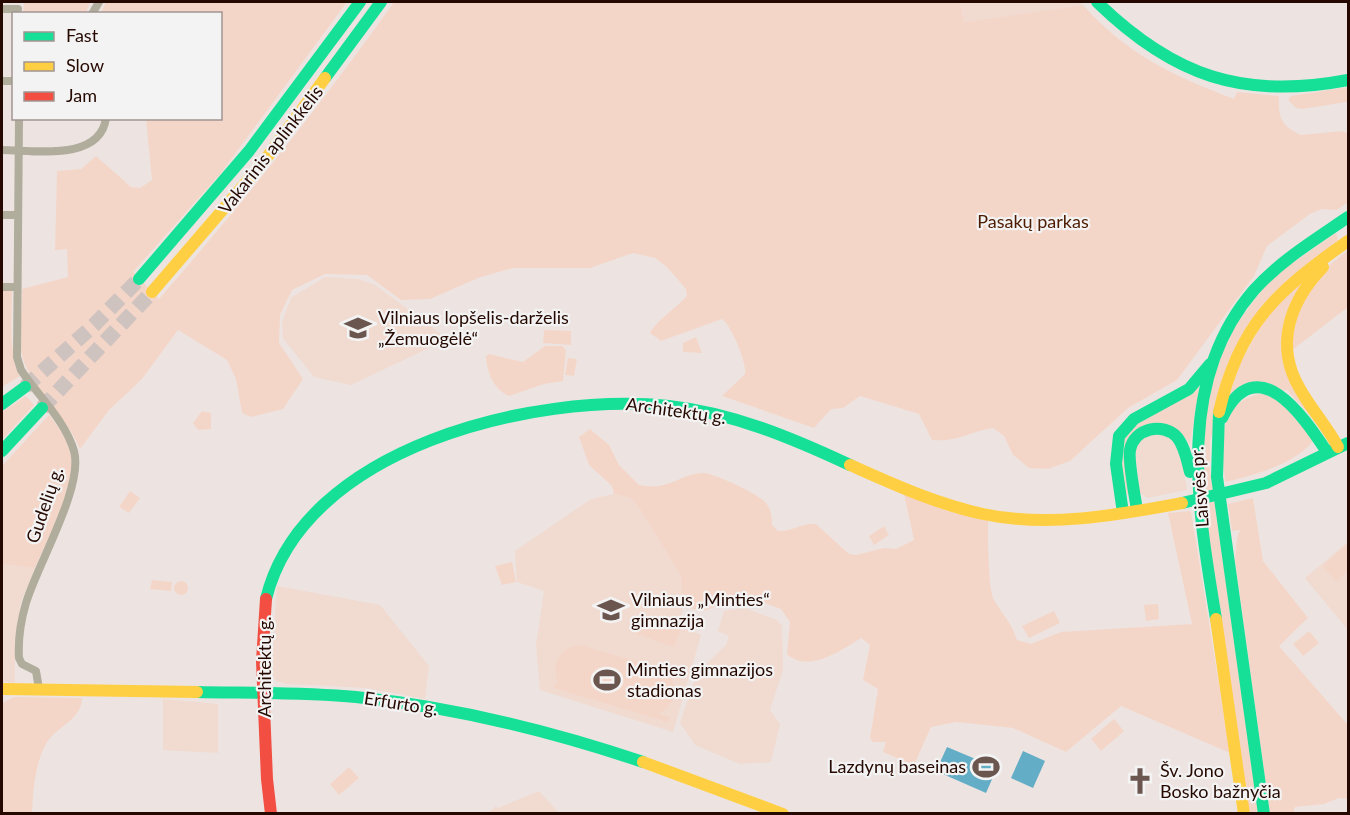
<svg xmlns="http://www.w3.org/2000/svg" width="1350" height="815" viewBox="0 0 1350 815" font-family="Lato,sans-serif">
	<rect width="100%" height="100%" fill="#ede4e1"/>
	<!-- built -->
	<g fill="#f1dacf">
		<polygon points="960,2 1081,2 1083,5 964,22"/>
		<polygon points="325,277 358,279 375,285 441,334 433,346 351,385 314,377 283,338 282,322 291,298"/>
		<polygon points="1168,434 1181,454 1187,490 1147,498 1139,492 1135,445 1144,435"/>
		<polygon points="614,494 630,498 638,506 681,576 684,595 680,626 701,635 673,732 540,690 536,645 544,591 517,582 515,551 591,499"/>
		<polygon points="1348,542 1348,630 1305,578"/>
		<polygon points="2,564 35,568 21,602 15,648 15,683 2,681"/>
		<polygon points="277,586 380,605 429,666 425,699 366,688 287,684 276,681 272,674 272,655"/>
		<polygon points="745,608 777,620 782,626 783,670 770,710 780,724 771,762 740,764 695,745 680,723 697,673 726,645 729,636 718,631 724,611"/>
		<polygon points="163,699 218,704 218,753 163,750"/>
		<polygon points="539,791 559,813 488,813 496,806 498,808"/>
	</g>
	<!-- green -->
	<g fill="#f4d6c9">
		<polygon points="24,2 90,2 86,13 23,13"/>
		<path d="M106,2h241l-126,171 -88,99 26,27c84,-96 161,-193 235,-297h566l4,20 119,-17c45,50 89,70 151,94l3,-7 42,4c-1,21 2,30 22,39l42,-4 5,3v68l-11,8 -15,-1 -12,5 -43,32 -13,30 -77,104 -49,28 -58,53 -22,8 -19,-1 -16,-13 -9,-19 -11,-8c-25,4 -34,14 -61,12l-13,-26 -59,-18 -17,12 -12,1 -17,19 -92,-32 23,-22c2,-11 -14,-49 -23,-55l-61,22 -11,-8c5,-11 27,-26 37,-37l-1,-7 -19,-22 -12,-9 -22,-5 -43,15h-77l-35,10 -48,21 -29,1 -34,-25 -42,-1 -33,16 -12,25 -1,28 24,36 -20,30 -32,8 -9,-4 -6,-34 -9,-19 -49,-30 -36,49 -33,31 -29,39c-13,-33 -46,-57 -57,-90 -6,-22 0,-48 -1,-70l46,-12 -1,-28 -12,1 2,-79 24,-2 15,-13 35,31 9,1 12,-8 -6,-61 74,-1v-104l-119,-1z"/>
		<polygon points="1348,87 1348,101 1346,102 1303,109 1296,108 1288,100 1291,96"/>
		<polygon points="1336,233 1338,240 1261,306 1210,440 1210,471 1259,813 1248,813 1199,471 1202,414 1218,362 1237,323 1272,277"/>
		<polygon points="1348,250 1348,307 1291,351 1292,321 1322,271"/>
		<polygon points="1302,280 1281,344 1325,433 1287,390 1229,397 1239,366 1265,318"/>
		<path d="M2,291h10c0,28 -4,59 8,85l-18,11z"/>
		<polygon points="544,330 571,331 571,345 543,343"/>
		<polygon points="696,337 702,353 683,352 683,343"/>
		<path d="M545,346h17l4,4 -3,31 -19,3 -35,12c-16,-7 -22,-24 -23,-40l3,-2 34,8z"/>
		<polygon points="568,358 577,359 574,376 565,375"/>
		<polygon points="1199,387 1190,445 1186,438 1137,431 1129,494 1125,494 1120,446 1132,425"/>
		<path d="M1266,393l17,6 31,40c-13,23 -64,38 -89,43 -4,-39 -9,-83 41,-89z"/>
		<polygon points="26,396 34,405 2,440 2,412"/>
		<polygon points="202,411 211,413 211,429 198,430 193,423"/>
		<path d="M49,415c11,14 21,28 23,46 2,30 -25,79 -37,107l-33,-4v-98z"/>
		<path d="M590,429l19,16 10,20 20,20c33,6 39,-11 64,-12 11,0 56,21 63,30 5,6 6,14 6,22l6,6c14,1 25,-9 38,-7l33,30 7,1 28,-7 12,1 18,-9 -10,-46 43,17 41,10c0,15 0,68 6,79 8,14 18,23 23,40l14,4 30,-12 131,-8 -24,-111 23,-2 39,242 -109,-47 -55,46 -53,-24 -57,-6 -25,5 -17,38 -31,-13 3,-10h-13l-3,-4 8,-49 -15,-9 7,-35 -9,-7c-19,12 -53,36 -74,16l3,-32 -9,-13 -27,-10 -21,2 -30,10 -20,-4 -2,-31 -43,-70 -8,-8 -16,-4 -2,-8 -23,-21 -10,-28z"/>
		<polygon points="130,491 140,498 129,513 119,507"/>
		<polygon points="1253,498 1263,561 1308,618 1279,646 1348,725 1348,799 1339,798 1324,804 1295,807 1293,813 1270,813 1235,560 1237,538 1240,530 1232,531 1228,504"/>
		<polygon points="884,526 889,535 874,545 869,536"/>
		<polygon points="1348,544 1348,570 1336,581 1323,566"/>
		<polygon points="512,562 516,582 502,585 495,566"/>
		<polygon points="152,580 172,582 171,591 150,589"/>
		<circle cx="181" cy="588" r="7"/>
		<polygon points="1158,604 1159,619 1146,621 1144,605"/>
		<polygon points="1054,611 1060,623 1029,638 1022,626"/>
		<polygon points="642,613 681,628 674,647 634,633"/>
		<polygon points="1309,631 1319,643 1303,656 1293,644"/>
		<path d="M580,645l79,23c21,10 20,34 0,46l11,3 -2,5 -114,-34 1,-5 4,1c-9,-18 0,-37 21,-39z"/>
		<path d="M14,697l68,1c0,22 -27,29 -36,46 -11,19 -13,48 -14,69h-30v-110z"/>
		<polygon points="1114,719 1124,731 1101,751 1091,739"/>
		<polygon points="349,767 359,778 339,795 330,784"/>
	</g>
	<!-- water -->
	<g fill="#63adc6">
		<polygon points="947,747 997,768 986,793 936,771"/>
		<polygon points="1023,751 1045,761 1033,788 1011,778"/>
	</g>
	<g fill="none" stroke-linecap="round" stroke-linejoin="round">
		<!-- highway-tunnel -->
		<g stroke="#cfc3bf" stroke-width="15" stroke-dasharray="15 8" stroke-linecap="butt">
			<polyline points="25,387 94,325 139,279"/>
			<polyline points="42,408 152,292"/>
		</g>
		<!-- street -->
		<g stroke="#b0ad9d" stroke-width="8">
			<polyline points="2,9 18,9"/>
			<polyline points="92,14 99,2"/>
			<polyline points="2,81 14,81"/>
			<path d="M19,118l-2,239 4,13c17,26 44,50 53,81 10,36 -37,114 -48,152 -5,17 -8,38 -7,55l3,6 14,7 3,18"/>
			<path d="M2,150c32,0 98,12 104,-32"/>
			<polyline points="2,215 17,215"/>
			<polyline points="2,287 17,287"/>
		</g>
		<!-- fast -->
		<g stroke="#16e098" stroke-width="12">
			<path d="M1097,2c76,74 146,98 251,78"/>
			<polyline points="325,78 381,2"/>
			<polyline points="139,279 249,151 360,2"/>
			<polyline points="2,404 25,387"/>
			<polyline points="1219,412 1217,477 1264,814"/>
			<path d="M1222,418c35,-71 81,-2 105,34"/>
			<polyline points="2,451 42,408"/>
			<polyline points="1182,503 1266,483 1348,443"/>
			<path d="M1137,510c-2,-13 -9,-49 -7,-60 4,-22 33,-28 47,-13 8,10 10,24 13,35"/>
			<polyline points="1123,513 1116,464 1119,436 1134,419 1189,389 1210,364"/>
			<path d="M266,599c37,-152 268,-207 403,-193 64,7 123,32 181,59"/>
			<path d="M1216,619c-18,-110 -42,-237 38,-329 27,-30 62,-51 94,-73"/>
			<path d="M197,692c53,1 106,0 159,5 97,10 195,34 287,65"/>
		</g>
		<!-- slow -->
		<g stroke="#ffcf43" stroke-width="12">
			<path d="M1323,267c-33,34 -49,78 -23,122 11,20 27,37 38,58"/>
			<polyline points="152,292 262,164 325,78"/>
			<path d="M1219,412c20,-88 58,-121 129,-171"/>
			<path d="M850,465c43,19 86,39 133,49 66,14 134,1 199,-11"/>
			<polyline points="1216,619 1244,814"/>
			<polyline points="4,689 197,692"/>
			<polyline points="643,762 783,814"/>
		</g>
		<!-- jam -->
		<polyline stroke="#f24e42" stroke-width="12" points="266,599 262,661 267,779 271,814"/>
	</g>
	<!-- icons -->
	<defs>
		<symbol id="school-bare" viewBox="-9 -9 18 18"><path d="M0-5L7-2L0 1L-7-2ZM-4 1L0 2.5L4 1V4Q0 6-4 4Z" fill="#6b564f" stroke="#f3f3f3" stroke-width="2.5" paint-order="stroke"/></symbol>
		<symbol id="stadium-bare" viewBox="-9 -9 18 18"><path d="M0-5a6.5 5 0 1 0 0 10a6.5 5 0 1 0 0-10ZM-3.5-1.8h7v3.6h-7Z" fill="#6b564f" stroke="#f3f3f3" stroke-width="2.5" paint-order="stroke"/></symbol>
		<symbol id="church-bare" viewBox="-9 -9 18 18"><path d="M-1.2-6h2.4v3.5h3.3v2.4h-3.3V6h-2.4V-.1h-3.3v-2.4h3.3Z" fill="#6b564f" stroke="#f3f3f3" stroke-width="2.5" paint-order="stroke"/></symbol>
	</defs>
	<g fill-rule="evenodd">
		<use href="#school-bare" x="339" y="309" width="38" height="38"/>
		<use href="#school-bare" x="592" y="591" width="38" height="38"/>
		<use href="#stadium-bare" x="588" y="661" width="38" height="38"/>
		<use href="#stadium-bare" x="967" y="748" width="38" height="38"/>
		<use href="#church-bare" x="1121" y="762" width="38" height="38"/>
	</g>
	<g text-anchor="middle" stroke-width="4.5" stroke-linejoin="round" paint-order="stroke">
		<!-- street labels -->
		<g font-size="18" fill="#250900" stroke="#f3f3f3">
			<text transform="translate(271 150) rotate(-52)" y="6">Vakarinis aplinkkelis</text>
			<text transform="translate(676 411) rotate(8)" y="6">Architektų g.</text>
			<text transform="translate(1200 487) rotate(-94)" y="6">Laisvės pr.</text>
			<text transform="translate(45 505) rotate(-71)" y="6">Gudelių g.</text>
			<text transform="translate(265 667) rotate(-90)" y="6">Architektų g.</text>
			<text transform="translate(401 704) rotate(9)" y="6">Erfurto g.</text>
		</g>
		<!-- park labels -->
		<g font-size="18" fill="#4e1c00" stroke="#f3f3f3">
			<text x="1033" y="228">Pasakų parkas</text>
		</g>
		<!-- poi labels -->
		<g font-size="18" fill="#250900" stroke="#f3f3f3" text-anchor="start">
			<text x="378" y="324">Vilniaus lopšelis-darželis<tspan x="378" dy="21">„Žemuogėlė“</tspan></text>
			<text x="631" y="606">Vilniaus „Minties“<tspan x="631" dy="21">gimnazija</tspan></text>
			<text x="627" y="676">Minties gimnazijos<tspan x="627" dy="21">stadionas</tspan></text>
			<text x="966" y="773" text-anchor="end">Lazdynų baseinas</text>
			<text x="1160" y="777">Šv. Jono<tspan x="1160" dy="21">Bosko bažnyčia</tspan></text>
		</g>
	</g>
	<!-- border -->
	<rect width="1350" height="815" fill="none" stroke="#250900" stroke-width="6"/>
	<!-- legend -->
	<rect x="12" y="12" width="210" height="108" fill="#f3f3f3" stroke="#a19592" stroke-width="1.5"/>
	<rect x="24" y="32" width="30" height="9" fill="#16e098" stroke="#a19592" stroke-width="1.5"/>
	<text x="66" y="42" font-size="18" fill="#250900">Fast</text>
	<rect x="24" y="62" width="30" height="9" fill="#ffcf43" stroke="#a19592" stroke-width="1.5"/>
	<text x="66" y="72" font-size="18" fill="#250900">Slow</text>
	<rect x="24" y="92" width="30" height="9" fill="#f24e42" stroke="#a19592" stroke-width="1.5"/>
	<text x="66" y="102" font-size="18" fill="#250900">Jam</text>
</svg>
